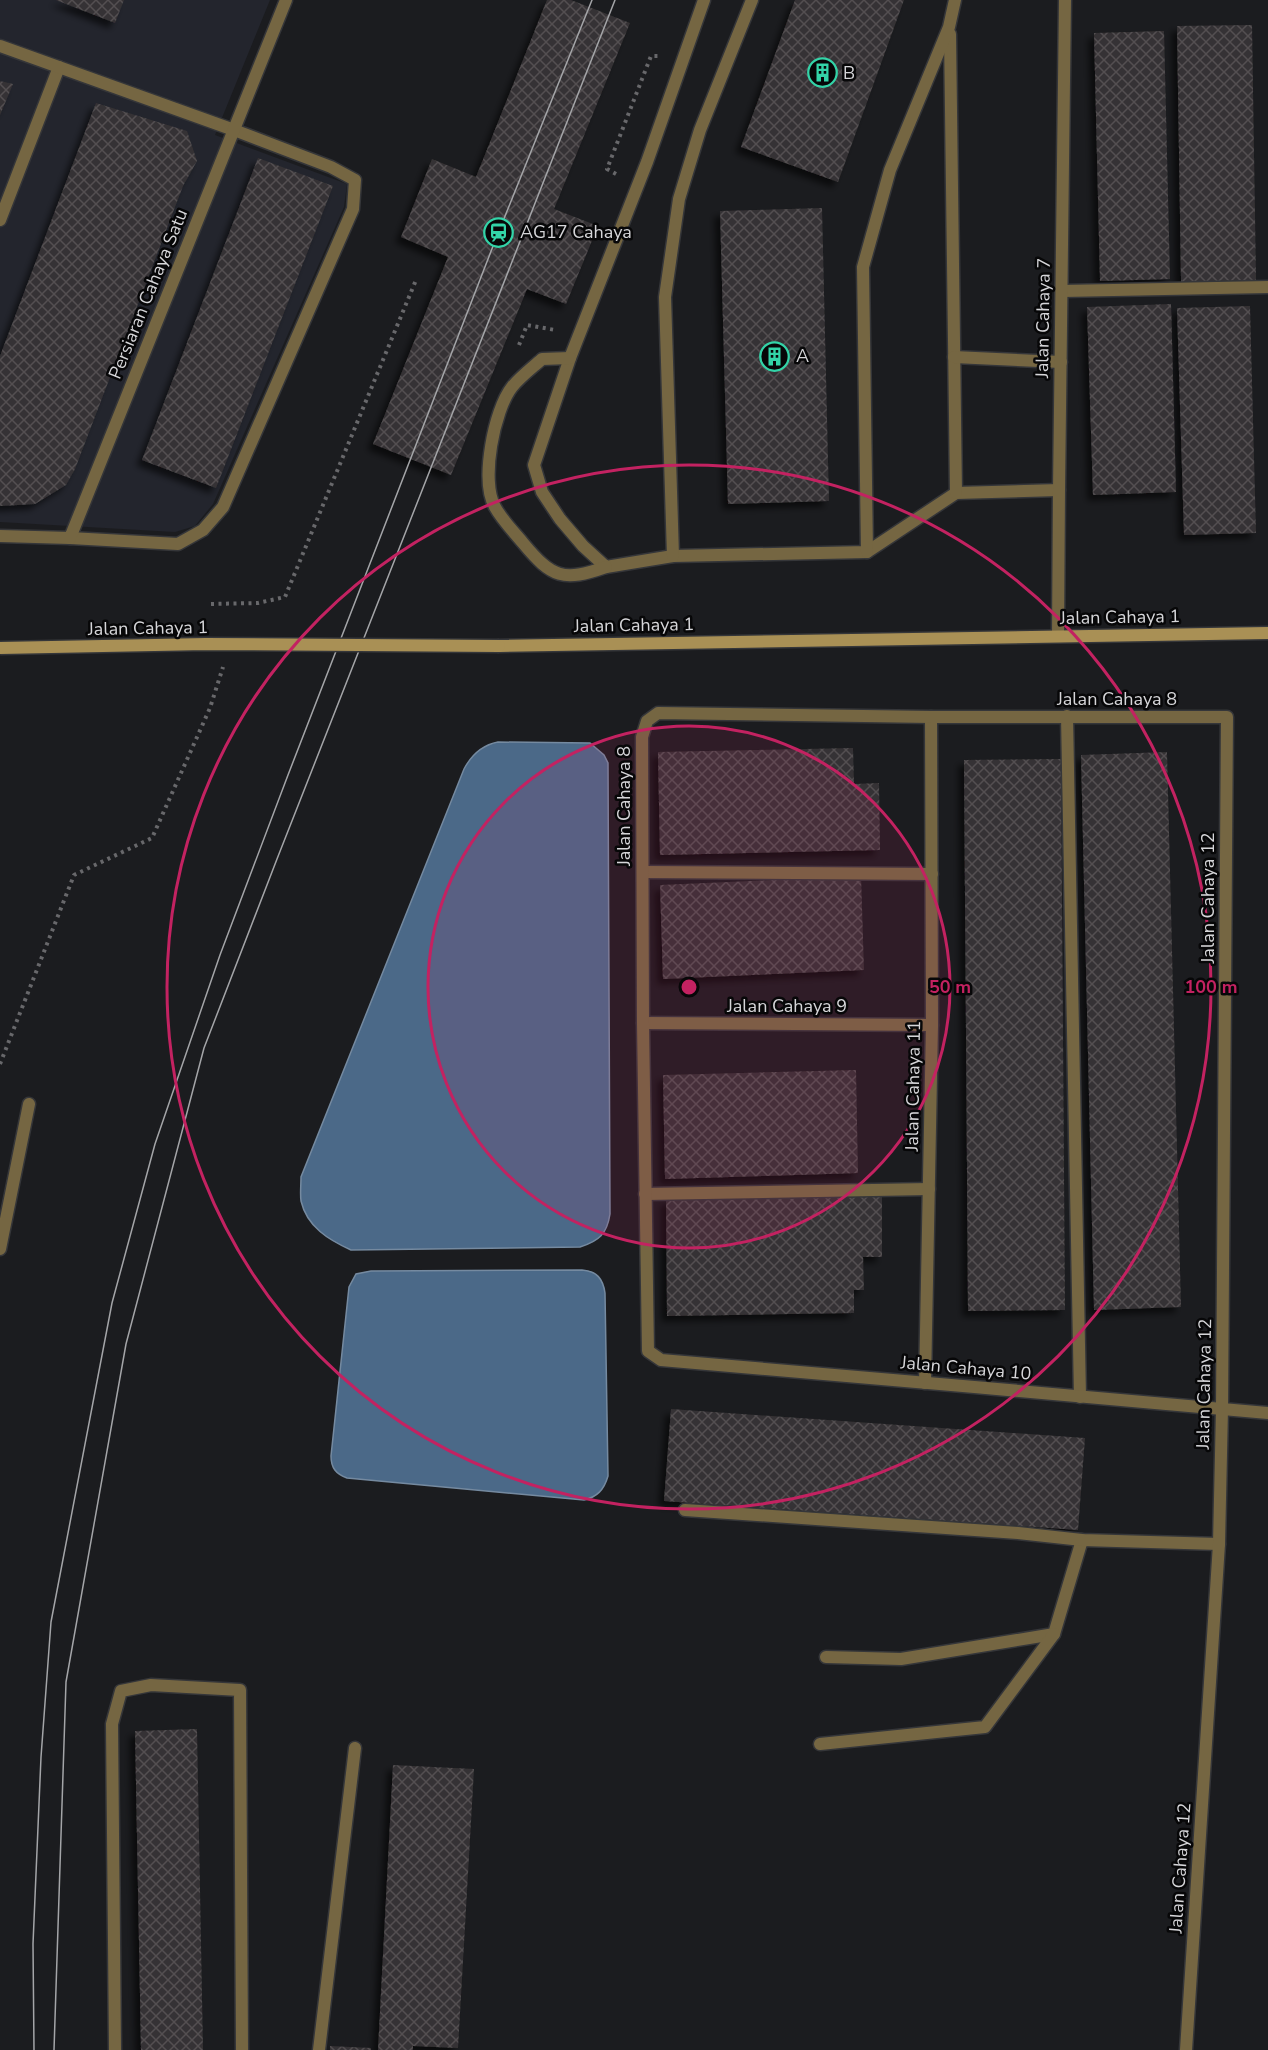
<svg xmlns="http://www.w3.org/2000/svg" width="1268" height="2050" viewBox="0 0 1268 2050" font-family="'Nunito Sans',sans-serif">
	<defs>
		<pattern id="building-cross-hatch" width="8" height="8" patternUnits="userSpaceOnUse" patternTransform="scale(1.5)"><rect width="8" height="8" fill="#363234"/><path d="M0 0l8 8M0 8l8-8" fill="none" stroke="#524f51"/></pattern>
		<filter id="shadow"><feDropShadow dx="-5.5" dy="5.5" stdDeviation="3" flood-color="#0009"/></filter>
	</defs>
	<rect width="100%" height="100%" fill="#1b1c1f"/>
	<!-- built -->
	<polygon fill="#23252d" points="0,0 270,0 215,135 347,184 344,207 213,504 195,526 175,532 0,522"/>
	<!-- water -->
	<g fill="#4b6988" stroke="#758aa0" stroke-width="1.5">
		<path d="M498,742l92,1 14,12 4,8 2,451c-3,20 -11,27 -30,33l-229,3c-22,-10 -44,-23 -50,-49 -1,-7 0,-16 0,-24l163,-408c8,-15 18,-24 34,-27z"/>
		<path d="M582,1270c15,1 21,9 23,23l3,183c-4,14 -11,21 -24,24l-237,-22c-11,-4 -16,-10 -16,-22l18,-169 7,-13 15,-3z"/>
	</g>
	<!-- building -->
	<g fill="url(#building-cross-hatch)" filter="url(#shadow)">
		<polygon points="56,0 124,0 115,23"/>
		<polygon points="547,0 571,0 630,23 554,209 598,226 566,304 527,289 451,475 373,444 448,257 401,237 432,159 476,177"/>
		<polygon points="795,0 904,0 838,182 741,147"/>
		<polygon points="1252,25 1256,280 1181,282 1177,26"/>
		<polygon points="1164,31 1170,279 1100,281 1094,33"/>
		<polygon points="0,81 13,84 0,115"/>
		<polygon points="96,103 187,131 197,161 183,186 75,469 66,485 35,504 0,506 0,356"/>
		<polygon points="258,158 333,186 216,488 142,460"/>
		<polygon points="822,208 829,501 728,504 720,211"/>
		<polygon points="1171,304 1176,492 1093,495 1087,307"/>
		<polygon points="1250,306 1256,533 1184,535 1177,308"/>
		<polygon points="853,748 854,784 879,783 880,850 660,855 658,752"/>
		<polygon points="1167,752 1181,1307 1094,1310 1081,755"/>
		<polygon points="1061,759 1065,1310 968,1311 964,760"/>
		<polygon points="861,876 864,970 663,979 660,885"/>
		<polygon points="856,1070 858,1173 665,1179 663,1075"/>
		<polygon points="882,1195 882,1257 863,1257 864,1290 854,1290 854,1313 667,1316 666,1199"/>
		<polygon points="671,1409 1085,1438 1078,1530 664,1501"/>
		<polygon points="197,1729 203,2050 141,2050 135,1731"/>
		<polygon points="393,1765 474,1769 458,2048 413,2046 413,2050 378,2050"/>
		<polygon points="330,2046 371,2048 371,2050 330,2050"/>
	</g>
	<g fill="none" stroke-linecap="round" stroke-linejoin="round">
		<defs>
			<g id="lane">
				<polyline points="704,0 647,162 570,358 534,465 542,492 560,519 583,546 606,567 673,556 867,552 956,493 1059,490"/>
				<polyline points="950,34 956,493"/>
				<polyline points="0,220 59,67"/>
				<polyline points="1062,291 1268,287"/>
				<polyline points="954,357 1061,362"/>
				<path d="M570,358l-28,1c-10,9 -22,18 -30,28 -18,23 -32,94 -17,120 7,13 19,25 28,36 29,35 40,39 83,24"/>
				<polyline points="70,538 178,544 203,530 223,507 353,209 355,180 331,167 234,130"/>
				<polyline points="867,552 863,267 890,170 949,27 955,0"/>
				<polyline points="673,556 665,297 679,199 700,130 752,0"/>
				<polyline points="1067,716 1080,1397"/>
				<polyline points="643,872 932,874"/>
				<polyline points="645,1194 929,1189"/>
				<polyline points="0,1249 29,1104"/>
				<polyline points="826,1657 901,1659 1054,1634 1082,1540"/>
				<polyline points="820,1744 985,1727 1054,1634"/>
				<polyline points="115,2050 112,1724 121,1691 151,1685 240,1690 242,2050"/>
				<polyline points="319,2050 355,1748"/>
			</g>
			<g id="street">
				<polyline points="0,46 234,130"/>
				<polyline points="0,536 70,538 286,0"/>
				<polyline points="1058,636 1059,490 1065,0"/>
				<polyline points="643,1023 932,1025"/>
				<polyline points="925,1383 932,1025 931,717"/>
				<polyline points="685,1510 1018,1533 1082,1540 1219,1544"/>
				<path d="M1186,2050l33,-506 3,-135 5,-692h-296l-273,-4 -11,8 -5,16 1,286 5,328 13,9c202,17 405,35 607,53"/>
			</g>
			<polyline id="secondary" points="499,646 1268,633"/>
		</defs>
		<!-- lane casing -->
		<use href="#lane" stroke="#353639" stroke-width="15"/>
		<!-- street casing -->
		<use href="#street" stroke="#353639" stroke-width="15"/>
		<!-- secondary casing -->
		<use href="#secondary" stroke="#353639" stroke-width="15"/>
		<!-- path -->
		<g stroke="#68686b" stroke-width="4" stroke-dasharray="3 4.5" stroke-linecap="butt">
			<polyline points="616,174 607,169 651,56 659,56"/>
			<polyline points="519,345 527,325 555,330"/>
			<polyline points="211,604 258,603 285,597 416,280"/>
			<polyline points="0,1064 74,875 152,838 210,708 223,667"/>
		</g>
		<!-- lane -->
		<use href="#lane" stroke="#756642" stroke-width="12"/>
		<!-- street -->
		<use href="#street" stroke="#756642" stroke-width="12"/>
		<!-- secondary -->
		<use href="#secondary" stroke="#a99055" stroke-width="12"/>
		<!-- tram -->
		<g stroke="#a4a5a8" stroke-width="1.5">
			<polyline points="34,2050 33,1944 41,1757 51,1622 112,1303 155,1144 220,955 288,775 495,241 592,0"/>
			<polyline points="54,2050 66,1682 126,1344 204,1048 277,859 615,0"/>
		</g>
		<defs>
			<polyline id="secondary-bridge" points="0,648 206,644 499,646"/>
		</defs>
		<!-- secondary-bridge casing -->
		<use href="#secondary-bridge" stroke="#353639" stroke-width="15" stroke-linecap="butt"/>
		<!-- secondary-bridge -->
		<use href="#secondary-bridge" stroke="#a99055" stroke-width="12"/>
	</g>
	<!-- distance rings -->
	<circle cx="689" cy="987" r="261" fill="#c32261" fill-opacity=".12"/>
	<g fill="none" stroke="#c32261" stroke-width="3">
		<circle cx="689" cy="987" r="261"/>
		<circle cx="689" cy="987" r="522"/>
	</g>
	<!-- icons -->
	<defs>
		<symbol id="building-ring" viewBox="-11 -11 22 22"><circle r="9.5" fill="#070708" stroke="#33d4a8" stroke-width="1.5"/><path d="M-4-6H4V6H1V3H-1V6H-4ZM-2.5-4.3h1.7v1.8h-1.7ZM.8-4.3h1.7v1.8H.8ZM-2.5-1h1.7V.8h-1.7ZM.8-1h1.7V.8H.8Z" fill="#33d4a8"/></symbol>
		<symbol id="station-ring" viewBox="-11 -11 22 22"><circle r="9.5" fill="#070708" stroke="#33d4a8" stroke-width="1.5"/><path d="M-3-6H3Q5-6 5-4V2Q5 4 3 4L4.5 6H3L1.5 4h-3L-3 6H-4.5L-3 4Q-5 4-5 2V-4Q-5-6-3-6ZM-3.5-4v3h7v-3ZM-3.5 1v1.5H-2V1ZM2 1v1.5H3.5V1Z" fill="#33d4a8"/></symbol>
	</defs>
	<g fill-rule="evenodd">
		<use href="#building-ring" x="806" y="56" width="33" height="33"/>
		<use href="#station-ring" x="482" y="216" width="33" height="33"/>
		<use href="#building-ring" x="758" y="340" width="33" height="33"/>
	</g>
	<g text-anchor="middle" stroke-width="5" stroke-linejoin="round" paint-order="stroke">
		<!-- poi labels -->
		<g font-size="18" fill="#d6d6d9" stroke="#070708" text-anchor="start">
			<text x="843" y="79">B</text>
			<text x="520" y="238">AG17 Cahaya</text>
			<text x="796" y="362">A</text>
		</g>
		<!-- street labels -->
		<g font-size="18" fill="#d6d6d9" stroke="#070708">
			<text transform="translate(148 294) rotate(-68)" y="6">Persiaran Cahaya Satu</text>
			<text transform="translate(1043 318) rotate(-89)" y="6">Jalan Cahaya 7</text>
			<text transform="translate(1120 617) rotate(-1)" y="6">Jalan Cahaya 1</text>
			<text transform="translate(634 625) rotate(-1)" y="6">Jalan Cahaya 1</text>
			<text transform="translate(148 628) rotate(-1)" y="6">Jalan Cahaya 1</text>
			<text x="1117" y="705">Jalan Cahaya 8</text>
			<text transform="translate(624 806) rotate(-90)" y="6">Jalan Cahaya 8</text>
			<text transform="translate(1208 898) rotate(-90)" y="6">Jalan Cahaya 12</text>
			<text x="787" y="1012">Jalan Cahaya 9</text>
			<text transform="translate(913 1086) rotate(-89)" y="6">Jalan Cahaya 11</text>
			<text transform="translate(966 1368) rotate(5)" y="6">Jalan Cahaya 10</text>
			<text transform="translate(1204 1384) rotate(-89)" y="6">Jalan Cahaya 12</text>
			<text transform="translate(1180 1868) rotate(-86)" y="6">Jalan Cahaya 12</text>
		</g>
	</g>
	<circle cx="689" cy="987" r="9" fill="#c32261" stroke="#070708" stroke-width="3"/>
	<g font-size="18" text-anchor="middle" font-weight="bold" fill="#c32261" stroke="#070708" stroke-width="5" stroke-linejoin="round" paint-order="stroke">
		<text x="950" y="993">50 m</text>
		<text x="1211" y="993">100 m</text>
	</g>
</svg>
